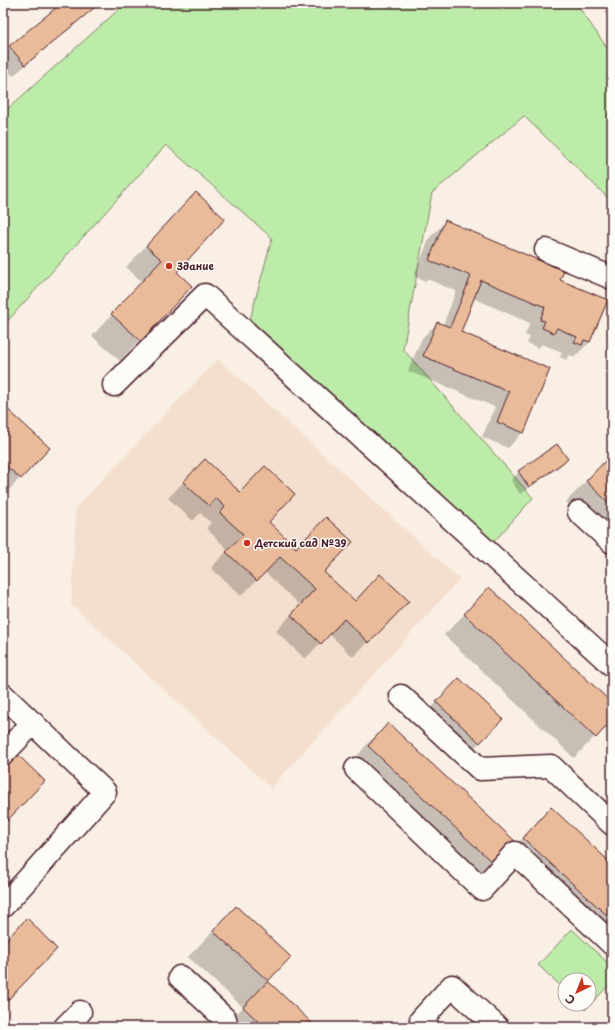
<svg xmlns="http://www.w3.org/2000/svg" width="615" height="1030" viewBox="0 0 615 1030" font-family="'Playpen Sans',sans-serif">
	<rect width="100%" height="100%" fill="#f9efe4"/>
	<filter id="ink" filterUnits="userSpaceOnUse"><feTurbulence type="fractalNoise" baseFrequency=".025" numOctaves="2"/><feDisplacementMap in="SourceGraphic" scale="8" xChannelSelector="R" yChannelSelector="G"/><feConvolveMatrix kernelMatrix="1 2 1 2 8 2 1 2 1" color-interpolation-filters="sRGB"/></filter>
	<g filter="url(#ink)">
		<!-- built -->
		<polygon fill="#f4dfce" points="218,359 460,579 271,788 71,604 76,507"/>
		<!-- green -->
		<g fill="#bdeba9" stroke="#84856a">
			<polygon points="126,3 576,3 612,55 612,202 524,116 432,193 403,349 533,498 491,545 249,323 272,238 166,145 3,326 3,113"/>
			<polygon points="572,929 612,967 612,982 585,1010 579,1004 589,1004 589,980 565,980 565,990 538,965"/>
		</g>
		<!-- shadow -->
		<g fill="#0003">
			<polygon points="63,3 99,3 13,76 3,65 3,54"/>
			<polygon points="176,214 175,272 191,286 120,361 92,336 142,282 126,267"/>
			<polygon points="446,222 559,280 590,342 574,357 570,355 566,360 560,357 562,352 542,344 538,348 527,343 530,337 525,335 530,323 473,298 459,332 549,369 523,432 508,448 482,437 495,407 408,371 422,338 437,323 443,325 456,291 427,279 425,281 414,276 430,237"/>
			<polygon points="3,406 48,448 5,494 3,492"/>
			<polygon points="557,446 567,459 559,467 520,494 511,480 519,472"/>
			<polygon points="205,460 267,522 322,572 368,642 353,657 329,634 305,659 276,631 300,605 265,572 241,596 211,568 228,550 206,528 211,523 200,513 193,521 168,498"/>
			<polygon points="612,463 612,546 566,502 587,480"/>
			<polygon points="489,589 612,704 612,721 611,720 574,758 444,635"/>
			<polygon points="447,691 501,719 468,755 425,715"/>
			<polygon points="388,724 515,842 474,885 348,767 367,744"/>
			<polygon points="551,809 612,865 612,960 503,859"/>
			<polygon points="236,907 289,957 266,981 315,1027 225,1027 243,1007 188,957"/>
		</g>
		<!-- building -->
		<g fill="#eabb9a" stroke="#4a1f2b">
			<polygon points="62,3 100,3 25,65 9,46"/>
			<polygon points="196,192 225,219 177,272 192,286 141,341 111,314 162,260 146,246"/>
			<polygon points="445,220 564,271 560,280 608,300 590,342 584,340 582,345 574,342 577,337 557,328 554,333 542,328 545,321 540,320 545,307 481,280 461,332 550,369 524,433 497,422 509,392 423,356 437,322 450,327 471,276 442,264 441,266 429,260"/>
			<polygon points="3,405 50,448 21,479 3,463"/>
			<polygon points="557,444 568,459 529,487 518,471"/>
			<polygon points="608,458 612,462 612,506 586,481"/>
			<polygon points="205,459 240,492 265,466 295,494 269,522 296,548 326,517 353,542 324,572 355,601 380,574 409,601 369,643 344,619 321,644 291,615 315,589 280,557 257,581 226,552 243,534 220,513 225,507 216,498 209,506 183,482"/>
			<polygon points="489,587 612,703 612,720 596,738 464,614"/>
			<polygon points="459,678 503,719 480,743 436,702"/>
			<polygon points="388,723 516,842 495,865 368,746"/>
			<polygon points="15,752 45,781 3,825 3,764"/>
			<polygon points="551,807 612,864 612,920 523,838"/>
			<polygon points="236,906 291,957 268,981 213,931"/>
			<polygon points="27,918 57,949 3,1005 3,943"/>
			<polygon points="268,981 316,1027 264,1027 243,1007"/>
		</g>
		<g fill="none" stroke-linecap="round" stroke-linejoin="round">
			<defs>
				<g id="minor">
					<polyline points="546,250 612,278"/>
					<polyline points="114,385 205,295 612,665"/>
					<polyline points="579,512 612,542"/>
					<polyline points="3,695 105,792 26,881 3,906"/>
					<polyline points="401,696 480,769 551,766 612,824"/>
					<polyline points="3,754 33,723"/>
					<polyline points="356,769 482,889 515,853 612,944"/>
					<polyline points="180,977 225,1019 227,1027"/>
					<polyline points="65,1027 80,1012"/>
					<polyline points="428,1027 421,1020 452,986 497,1027"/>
				</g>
			</defs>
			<!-- minor casing -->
			<use href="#minor" stroke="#4a1f2b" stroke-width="25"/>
			<!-- minor -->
			<use href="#minor" stroke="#fdfcf7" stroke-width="22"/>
		</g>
	</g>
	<!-- markers -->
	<g fill="#c8321e" stroke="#fdfcf7" stroke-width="1.5">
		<circle cx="169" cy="266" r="4"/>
		<circle cx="247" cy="543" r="4"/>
	</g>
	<g text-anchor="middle" stroke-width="3" stroke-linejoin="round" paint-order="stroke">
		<!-- poi labels -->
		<g font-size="10" font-weight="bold" fill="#4a1f2b" stroke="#fdfcf7" text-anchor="start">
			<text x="177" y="270">Здание</text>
			<text x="255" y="547">Детский сад №39</text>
		</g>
	</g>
	<!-- margin -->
	<rect width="615" height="1030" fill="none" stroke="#fdfcf7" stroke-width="16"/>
	<rect x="8" y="8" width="599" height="1014" fill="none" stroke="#4a1f2b" stroke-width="1.5" filter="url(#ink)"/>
	<!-- north arrow -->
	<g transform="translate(577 992) rotate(223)"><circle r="19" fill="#fdfcf7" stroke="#b5a4a5"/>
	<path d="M0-3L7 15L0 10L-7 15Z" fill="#c8321e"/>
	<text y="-6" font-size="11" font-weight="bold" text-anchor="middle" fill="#4a1f2b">С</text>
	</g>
</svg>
